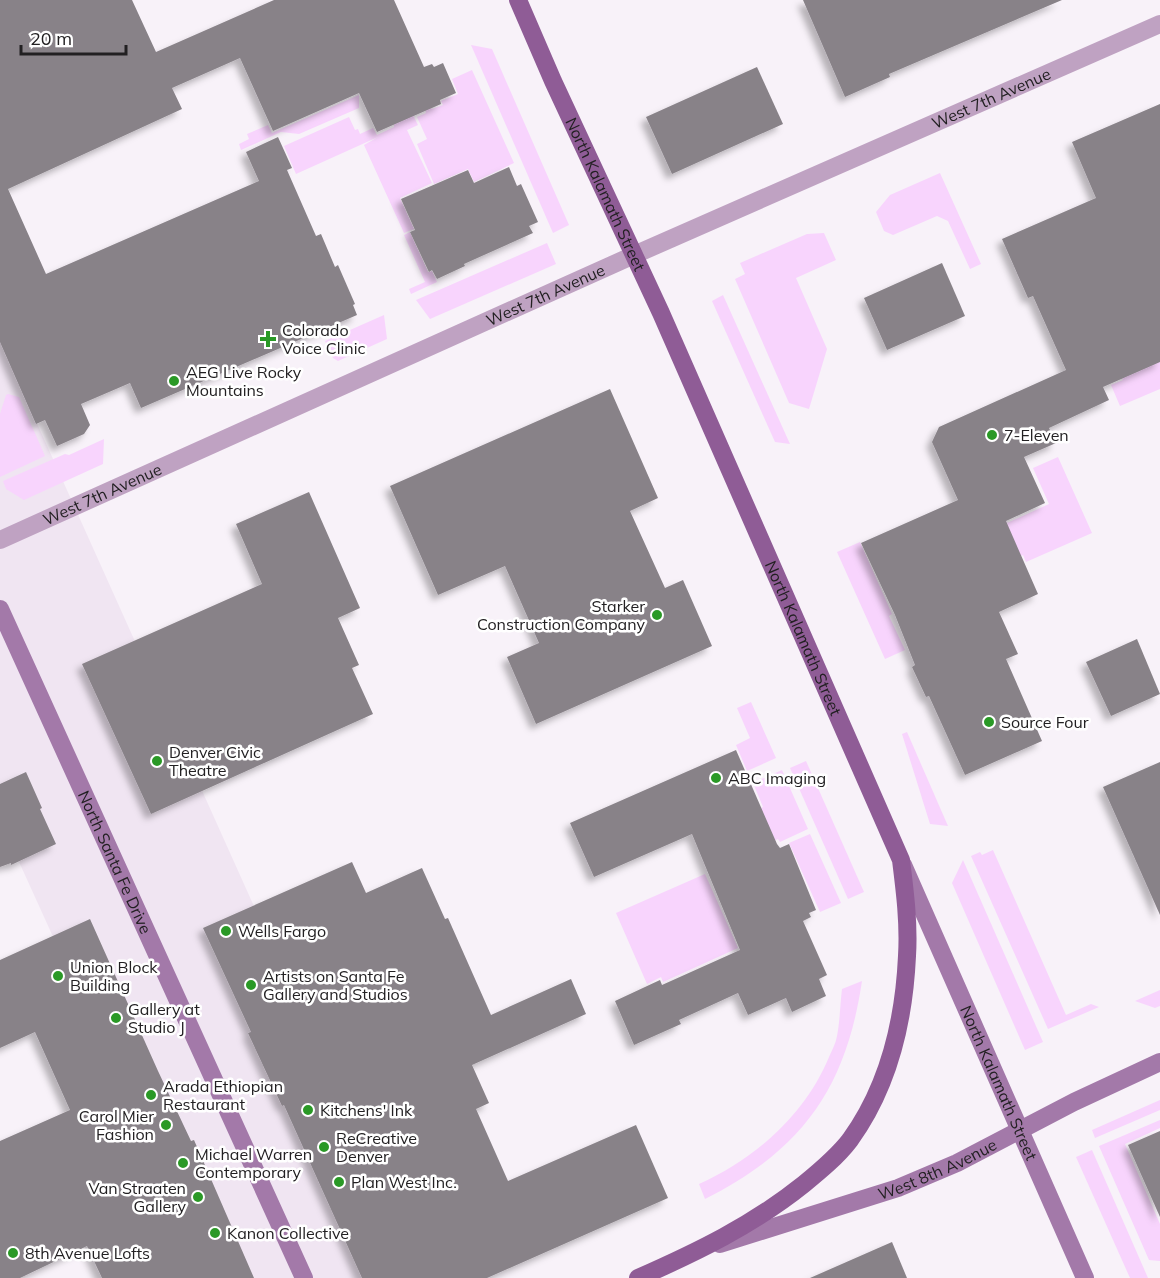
<svg xmlns="http://www.w3.org/2000/svg" width="1160" height="1278" viewBox="0 0 1160 1278" font-family="Mulish,sans-serif">
	<defs>
		<filter id="shadow"><feDropShadow dx="-5.5" dy="5.5" stdDeviation="3" flood-color="#0004"/></filter>
	</defs>
	<rect width="100%" height="100%" fill="#f8f2f9"/>
	<!-- built -->
	<polygon fill="#f0e5f2" points="0,341 421,1278 208,1278 0,820"/>
	<!-- green -->
	<g fill="#f8d4fd">
		<polygon points="471,45 492,49 569,225 553,233"/>
		<polygon points="472,70 514,163 474,182 468,169 434,184 417,144 427,139 417,117 426,113 425,109 431,106 432,109 443,105 441,101 458,94 452,79"/>
		<polygon points="359,95 359,108 299,134 281,132 241,150 239,144 249,139 247,134 268,125 272,133"/>
		<polygon points="413,115 418,125 407,130 432,183 400,198 414,229 404,233 364,145 378,137 296,174 284,146 349,117 355,130 358,129 360,134 373,128 377,135 394,127 394,124"/>
		<polygon points="940,173 981,264 970,269 948,221 937,216 893,235 884,231 876,212 890,195"/>
		<polygon points="410,232 428,272 432,271 437,282 411,294 409,289 425,282 404,235"/>
		<polygon points="824,233 836,260 796,278 827,349 809,409 789,403 735,279 745,274 740,263 807,234"/>
		<polygon points="547,243 556,264 430,319 416,300"/>
		<polygon points="723,295 790,444 775,442 712,301"/>
		<polygon points="384,315 387,339 338,361 333,358 325,341"/>
		<polygon points="1107,345 1160,355 1160,389 1120,406 1111,385 1123,380"/>
		<polygon points="8,394 19,397 45,456 0,477 0,414 6,395"/>
		<polygon points="104,439 103,464 24,500 6,489 3,481 65,454 69,455"/>
		<polygon points="1058,457 1092,533 1026,562 1023,555 970,578 991,486 1007,523 1049,504 1033,468"/>
		<polygon points="860,542 892,614 889,616 905,650 885,659 837,552"/>
		<polygon points="751,702 776,758 747,771 736,745 750,738 737,708"/>
		<polygon points="907,732 948,826 930,824 902,734"/>
		<polygon points="806,761 864,892 848,899 790,768"/>
		<polygon points="782,770 808,829 780,842 778,839 717,866 703,834 763,807 753,783"/>
		<polygon points="810,834 841,903 820,912 789,843"/>
		<polygon points="993,850 1066,1015 1091,1004 1099,1007 1048,1029 971,856 980,852 982,855"/>
		<polygon points="963,860 1043,1042 1025,1050 952,883"/>
		<polygon points="705,874 738,948 663,982 661,977 647,984 616,913"/>
		<path d="M862,981c-16,108 -60,169 -157,218l-6,-15c56,-25 106,-69 130,-127 3,-7 7,-14 8,-21 3,-15 3,-31 5,-47z"/>
		<polygon points="1160,990 1160,1006 1155,1008 1135,1001"/>
		<polygon points="1160,1100 1160,1110 1095,1138 1092,1130"/>
		<polygon points="1160,1120 1160,1128 1125,1144 1160,1224 1160,1261 1149,1260 1099,1146"/>
		<polygon points="1092,1150 1148,1278 1130,1278 1076,1157"/>
	</g>
	<!-- building -->
	<g fill="#888288" filter="url(#shadow)">
		<polygon points="0,0 132,0 156,52 274,0 394,0 424,67 432,64 434,67 443,63 456,93 440,100 441,104 377,132 359,93 273,131 240,58 172,88 182,109 8,189 46,274 259,181 246,152 278,137 292,168 287,170 316,236 321,234 335,267 338,265 355,304 353,305 357,315 141,408 130,383 81,404 90,425 84,434 57,446 45,420 36,424 0,342"/>
		<polygon points="803,0 1062,0 889,74 890,77 845,97"/>
		<polygon points="757,67 783,124 672,174 646,117"/>
		<polygon points="1160,104 1160,362 1103,387 1109,400 1049,428 1056,443 1024,457 1045,503 1006,521 1038,594 999,612 1018,654 1006,659 1042,741 965,775 929,696 926,697 912,667 915,665 895,615 861,543 958,500 932,442 939,427 1066,370 1033,296 1028,298 1002,239 1096,198 1072,142"/>
		<polygon points="509,167 517,186 521,184 538,222 529,226 533,233 464,264 465,266 437,279 432,270 429,272 410,232 415,230 401,199 468,170 474,183"/>
		<polygon points="942,263 965,316 887,350 864,298"/>
		<polygon points="610,389 658,498 630,511 665,588 683,580 712,646 536,724 507,657 539,643 505,566 438,595 390,486"/>
		<polygon points="309,492 360,608 338,618 359,665 352,668 373,714 151,814 82,664 262,584 236,524"/>
		<polygon points="1137,639 1160,694 1111,716 1086,662"/>
		<polygon points="736,750 777,844 780,848 789,844 816,910 809,913 811,917 803,921 827,975 819,979 826,996 792,1012 786,998 748,1015 738,993 679,1020 681,1024 634,1045 615,1001 660,980 662,985 740,950 692,834 594,877 570,823"/>
		<polygon points="1160,762 1160,915 1103,787"/>
		<polygon points="26,772 42,808 40,809 56,844 11,865 11,863 0,867 0,784"/>
		<polygon points="352,862 366,893 422,868 445,919 448,918 491,1015 571,979 586,1014 472,1065 489,1103 476,1109 508,1181 636,1125 668,1198 487,1278 362,1278 284,1105 282,1106 248,1033 251,1032 203,928"/>
		<polygon points="90,919 158,1071 191,1141 194,1140 254,1278 102,1278 87,1246 20,1278 0,1278 0,1141 70,1110 35,1032 0,1048 0,960"/>
		<polygon points="1160,1131 1160,1217 1128,1145"/>
		<polygon points="892,1242 907,1278 810,1278"/>
	</g>
	<g fill="none" stroke-linecap="round" stroke-linejoin="round">
		<!-- minor -->
		<path stroke="#bfa2c2" stroke-width="18" id="s1" d="M634,255l526,-231"/>
		<!-- tertiary -->
		<path stroke="#bfa2c2" stroke-width="18" id="s2" d="M0,540l634,-285"/>
		<!-- secondary -->
		<g stroke="#a379a9" stroke-width="18">
			<path id="s3" d="M0,609l304,669"/>
			<path id="s4" d="M903,865l182,413"/>
			<path id="s5" d="M720,1244l178,-56 59,-25 117,-61 86,-40"/>
		</g>
		<!-- primary -->
		<path stroke="#8f5c96" stroke-width="18" id="s6" d="M518,0l35,81 108,232 240,547c4,32 8,64 6,96 -3,65 -18,130 -57,184 -13,17 -30,31 -46,44 -51,41 -107,68 -166,94"/>
	</g>
	<!-- markers -->
	<g fill="#2a9926" stroke="#fff" stroke-width="2">
		<path d="M265 330h6v6h6v6h-6v6h-6v-6h-6v-6h6z"/>
		<circle cx="174" cy="381" r="6"/>
		<circle cx="992" cy="435" r="6"/>
		<circle cx="657" cy="615" r="6"/>
		<circle cx="989" cy="722" r="6"/>
		<circle cx="157" cy="761" r="6"/>
		<circle cx="716" cy="778" r="6"/>
		<circle cx="226" cy="931" r="6"/>
		<circle cx="58" cy="976" r="6"/>
		<circle cx="251" cy="985" r="6"/>
		<circle cx="116" cy="1018" r="6"/>
		<circle cx="151" cy="1095" r="6"/>
		<circle cx="308" cy="1110" r="6"/>
		<circle cx="166" cy="1125" r="6"/>
		<circle cx="324" cy="1147" r="6"/>
		<circle cx="183" cy="1163" r="6"/>
		<circle cx="339" cy="1182" r="6"/>
		<circle cx="198" cy="1197" r="6"/>
		<circle cx="215" cy="1233" r="6"/>
		<circle cx="13" cy="1253" r="6"/>
	</g>
	<g text-anchor="middle" stroke-width="5" stroke-linejoin="round" paint-order="stroke">
		<!-- street labels -->
		<g font-size="16" fill="#222022" stroke="#fff">
			<text dy="6" stroke="none"><textPath href="#s1" startOffset="390">West 7th Avenue</textPath></text>
			<text dy="6" stroke="none"><textPath href="#s6" startOffset="213">North Kalamath Street</textPath></text>
			<text dy="6" stroke="none"><textPath href="#s2" startOffset="598">West 7th Avenue</textPath></text>
			<text dy="6" stroke="none"><textPath href="#s2" startOffset="112">West 7th Avenue</textPath></text>
			<text dy="6" stroke="none"><textPath href="#s6" startOffset="699">North Kalamath Street</textPath></text>
			<text dy="6" stroke="none"><textPath href="#s3" startOffset="278">North Santa Fe Drive</textPath></text>
			<text dy="6" stroke="none"><textPath href="#s4" startOffset="238">North Kalamath Street</textPath></text>
			<text dy="6" stroke="none"><textPath href="#s5" startOffset="230">West 8th Avenue</textPath></text>
		</g>
		<!-- poi labels -->
		<g font-size="16" fill="#222022" stroke="#fff" text-anchor="start">
			<text x="282" y="336">Colorado<tspan x="282" dy="18">Voice Clinic</tspan></text>
			<text x="186" y="378">AEG Live Rocky<tspan x="186" dy="18">Mountains</tspan></text>
			<text x="1004" y="441">7-Eleven</text>
			<text x="645" y="612" text-anchor="end">Starker<tspan x="645" dy="18">Construction Company</tspan></text>
			<text x="1001" y="728">Source Four</text>
			<text x="169" y="758">Denver Civic<tspan x="169" dy="18">Theatre</tspan></text>
			<text x="728" y="784">ABC Imaging</text>
			<text x="238" y="937">Wells Fargo</text>
			<text x="70" y="973">Union Block<tspan x="70" dy="18">Building</tspan></text>
			<text x="263" y="982">Artists on Santa Fe<tspan x="263" dy="18">Gallery and Studios</tspan></text>
			<text x="128" y="1015">Gallery at<tspan x="128" dy="18">Studio J</tspan></text>
			<text x="163" y="1092">Arada Ethiopian<tspan x="163" dy="18">Restaurant</tspan></text>
			<text x="320" y="1116">Kitchens' Ink</text>
			<text x="154" y="1122" text-anchor="end">Carol Mier<tspan x="154" dy="18">Fashion</tspan></text>
			<text x="336" y="1144">ReCreative<tspan x="336" dy="18">Denver</tspan></text>
			<text x="195" y="1160">Michael Warren<tspan x="195" dy="18">Contemporary</tspan></text>
			<text x="351" y="1188">Plan West Inc.</text>
			<text x="186" y="1194" text-anchor="end">Van Straaten<tspan x="186" dy="18">Gallery</tspan></text>
			<text x="227" y="1239">Kanon Collective</text>
			<text x="25" y="1259">8th Avenue Lofts</text>
		</g>
	</g>
	<!-- scale -->
	<path d="M21 45v9h105v-9" fill="none" stroke="#222022" stroke-width="3"/>
	<text x="30" y="45" font-size="18" fill="#222022" stroke="#ffffff" stroke-width="4.5" paint-order="stroke">20 m</text>
</svg>
